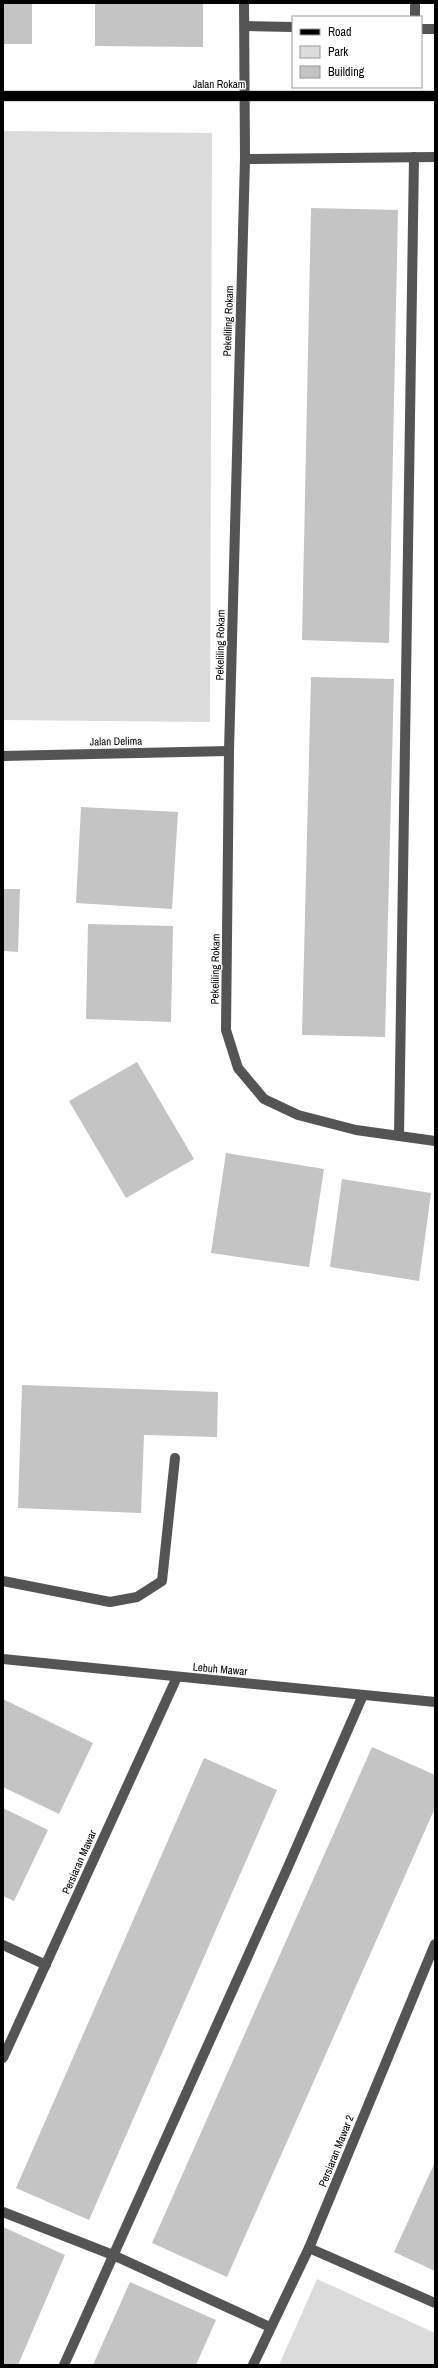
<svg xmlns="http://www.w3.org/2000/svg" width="438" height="2368" viewBox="0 0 438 2368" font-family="'Archivo Narrow',sans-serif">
	<rect width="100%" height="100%" fill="#fff"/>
	<!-- green -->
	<g fill="#dbdbdb">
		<polygon points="3,131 212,133 210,722 3,720"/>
		<polygon points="317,2279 435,2333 435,2365 279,2365"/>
	</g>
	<!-- building -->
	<g fill="#c4c4c4">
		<rect x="3" y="3" width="29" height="41"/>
		<polygon points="95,3 203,3 203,47 95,46"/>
		<polygon points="311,208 398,210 389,643 302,640"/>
		<polygon points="311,677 394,679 385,1037 302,1035"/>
		<polygon points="81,807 178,812 172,909 76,903"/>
		<polygon points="3,889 20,889 18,952 3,951"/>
		<polygon points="88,924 173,926 171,1022 86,1019"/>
		<polygon points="137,1062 194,1159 126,1198 69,1101"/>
		<polygon points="226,1153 324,1169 309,1267 211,1253"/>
		<polygon points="342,1179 431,1193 419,1281 330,1267"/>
		<polygon points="22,1385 218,1392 217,1437 144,1435 141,1513 18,1508"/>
		<polygon points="3,1699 93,1743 59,1814 3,1787"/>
		<polygon points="372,1747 435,1775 435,1808 227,2277 152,2243"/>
		<polygon points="204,1758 277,1790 89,2220 16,2188"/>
		<polygon points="3,1808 48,1830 14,1901 3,1896"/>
		<polygon points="435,2162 435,2271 394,2252"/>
		<polygon points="3,2227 65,2255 18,2365 3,2365"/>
		<polygon points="130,2282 216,2320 196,2365 93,2365"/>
	</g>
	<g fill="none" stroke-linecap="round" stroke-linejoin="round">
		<defs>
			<polyline id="major" points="3,96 435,96"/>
		</defs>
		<!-- major casing -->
		<use href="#major" stroke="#dbdbdb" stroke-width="12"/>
		<!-- minor -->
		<g stroke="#545454" stroke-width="10">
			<polyline points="244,3 245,159 229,751 226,1030 238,1068 264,1099 298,1115 356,1130 435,1141"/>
			<polyline points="415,17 415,3"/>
			<polyline points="245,26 293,27"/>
			<polyline points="421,29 435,29"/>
			<polyline points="245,159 435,157"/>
			<polyline points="3,756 229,751"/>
			<polyline points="399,1136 414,157"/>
			<polyline points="3,1581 110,1602 137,1597 162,1581 175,1458"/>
			<polyline points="3,1659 435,1702"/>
			<polyline points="3,1945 46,1965"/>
			<polyline points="3,2058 177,1677"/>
			<polyline points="3,2212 113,2255 270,2327"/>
			<polyline points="309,2248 435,2303"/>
			<polyline points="64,2365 287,1869 363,1695"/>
			<polyline points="253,2365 309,2248 435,1944"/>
		</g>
		<!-- major -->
		<use href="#major" stroke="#000" stroke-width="10"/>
	</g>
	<g text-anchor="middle" stroke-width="3" stroke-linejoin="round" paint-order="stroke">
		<!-- street labels -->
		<g font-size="11" fill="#000" stroke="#fff">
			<text x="219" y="88">Jalan Rokam</text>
			<text transform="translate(228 321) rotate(-88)" y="4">Pekeliling Rokam</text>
			<text transform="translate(220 645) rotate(-89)" y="4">Pekeliling Rokam</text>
			<text transform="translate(116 741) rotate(-1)" y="4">Jalan Delima</text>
			<text transform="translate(215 969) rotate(-89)" y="4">Pekeliling Rokam</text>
			<text transform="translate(220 1669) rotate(5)" y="4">Lebuh Mawar</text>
			<text transform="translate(79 1862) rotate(-66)" y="4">Persiaran Mawar</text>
			<text transform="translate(336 2151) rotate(-68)" y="4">Persiaran Mawar 2</text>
		</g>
	</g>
	<!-- border -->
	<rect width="438" height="2368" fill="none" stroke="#000000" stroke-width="8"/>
	<!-- legend -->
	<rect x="292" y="16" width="130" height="72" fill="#ffffff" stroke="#999999"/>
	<rect x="300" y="29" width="20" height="6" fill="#000000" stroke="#999999"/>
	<text x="328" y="36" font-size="12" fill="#000000">Road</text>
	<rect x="300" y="46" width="20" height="12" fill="#dbdbdb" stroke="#999999"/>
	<text x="328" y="56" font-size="12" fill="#000000">Park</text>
	<rect x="300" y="66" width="20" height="12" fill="#c4c4c4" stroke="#999999"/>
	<text x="328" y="76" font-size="12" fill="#000000">Building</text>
</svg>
